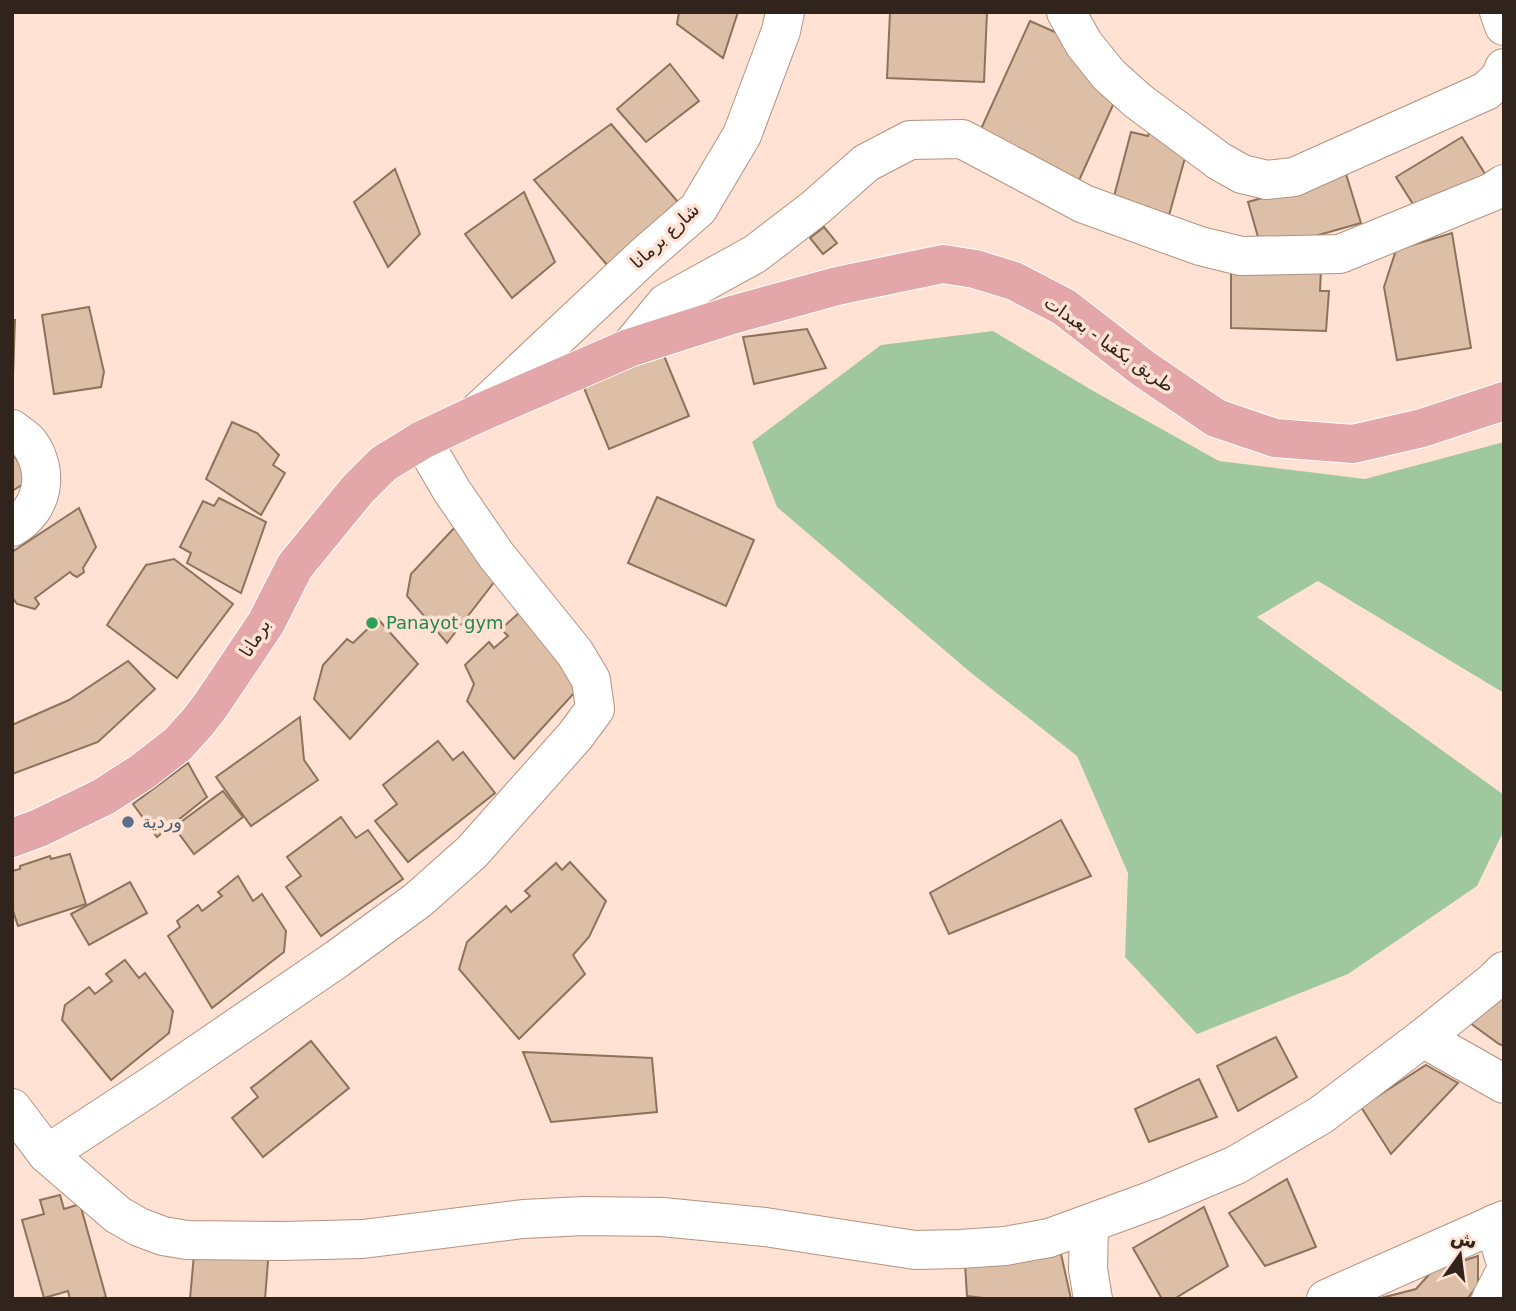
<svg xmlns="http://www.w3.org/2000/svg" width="1516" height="1311" viewBox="0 0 1516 1311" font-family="'DejaVu Sans',Vazirmatn,sans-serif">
	<rect width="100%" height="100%" fill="#ffe2d3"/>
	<!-- green -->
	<polygon fill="#a0c89e" points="993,331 1095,392 1219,461 1365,479 1504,442 1504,693 1318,581 1257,617 1504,795 1504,830 1477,886 1348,974 1197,1034 1125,957 1128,873 1077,756 970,672 777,507 752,442 881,345"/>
	<!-- building -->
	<g fill="#dcbfa6" stroke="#8d735c" stroke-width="2">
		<polygon points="679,12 738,12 723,58 677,24"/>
		<polygon points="890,12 987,12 984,82 887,78"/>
		<polygon points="1030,21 1082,44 1117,96 1077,185 976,140"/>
		<polygon points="670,64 699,101 646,142 617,109"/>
		<polygon points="1152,123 1188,147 1168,219 1112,204 1131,132 1148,136"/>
		<polygon points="611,124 678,202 608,266 534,180"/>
		<polygon points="1462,137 1487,177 1421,217 1396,177"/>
		<polygon points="395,169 420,234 388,267 354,202"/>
		<polygon points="1346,174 1361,223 1262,251 1248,202"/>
		<polygon points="524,192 555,262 512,298 465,234"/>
		<polygon points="824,227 837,243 823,254 810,238"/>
		<polygon points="1452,233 1471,348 1397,360 1384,287 1396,250"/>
		<polygon points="1231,268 1321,269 1320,291 1329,291 1326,331 1231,328"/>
		<polygon points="89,307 104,372 101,387 54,394 42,315"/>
		<polygon points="12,320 15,320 12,403"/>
		<polygon points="807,329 826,368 754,384 743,337"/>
		<polygon points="662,351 689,416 609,449 582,383"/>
		<polygon points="232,422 257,433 279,455 273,465 285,473 261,515 206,479"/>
		<polygon points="12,452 30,480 12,491"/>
		<polygon points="657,497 754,540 726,606 628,563"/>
		<polygon points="219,498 266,522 241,593 187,563 191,553 180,547 203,501 214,506"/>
		<polygon points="79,508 96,547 83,568 84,572 77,577 73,575 70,572 35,598 39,604 35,609 17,604 12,597 12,552"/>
		<polygon points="456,526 498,577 447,643 407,596 411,574"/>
		<polygon points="174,559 233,604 177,678 107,625 146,565"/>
		<polygon points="520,612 585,681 514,759 467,701 474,684 465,665 489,642 494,648 508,636 501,629"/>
		<polygon points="378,619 418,664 350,739 314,699 323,665 347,639 353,643"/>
		<polygon points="128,661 155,689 98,742 12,774 12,725 69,700"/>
		<polygon points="300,717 304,760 318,780 251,826 216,777"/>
		<polygon points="438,741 453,760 463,752 495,793 408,862 375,821 397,804 383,785"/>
		<polygon points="188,763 207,797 157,837 133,804"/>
		<polygon points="223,791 243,817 194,854 174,827"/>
		<polygon points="341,817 356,838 368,830 403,879 321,936 286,887 301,876 287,857"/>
		<polygon points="1061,820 1091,876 949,934 930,893"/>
		<polygon points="70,854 86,904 18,926 12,908 12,871 20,869 20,866 50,856 51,859"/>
		<polygon points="570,862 606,901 589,937 573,955 585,974 519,1039 459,969 467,942 506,906 511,912 530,896 525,891 556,863 562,870"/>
		<polygon points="238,876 253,901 262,894 286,931 284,952 212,1008 168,936 180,927 177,921 198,905 202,911 222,896 218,892"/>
		<polygon points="130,882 147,913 89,945 71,914"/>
		<polygon points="125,960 139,978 145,973 173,1011 169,1033 111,1080 62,1020 65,1005 89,987 95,994 112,981 106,974"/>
		<polygon points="1504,989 1504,1046 1499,1044 1470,1023"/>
		<polygon points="1276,1037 1297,1077 1238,1111 1217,1066"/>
		<polygon points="311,1041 349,1088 263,1157 232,1118 258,1097 251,1088"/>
		<polygon points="523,1052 652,1058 657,1112 551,1122"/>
		<polygon points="1426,1065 1458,1083 1391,1154 1361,1107"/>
		<polygon points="1199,1079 1217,1117 1149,1142 1135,1109"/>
		<polygon points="1287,1179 1316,1247 1265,1266 1229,1213"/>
		<polygon points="60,1195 64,1209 80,1204 106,1297 99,1299 70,1299 68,1291 44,1298 22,1220 44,1214 40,1200"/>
		<polygon points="1204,1207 1228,1266 1174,1299 1162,1299 1133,1248"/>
		<polygon points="195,1243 269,1249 265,1299 190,1299"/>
		<polygon points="1061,1254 1071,1299 991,1299 967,1296 965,1264"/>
		<polygon points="1478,1256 1478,1285 1467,1299 1377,1299 1416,1289 1432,1271"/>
	</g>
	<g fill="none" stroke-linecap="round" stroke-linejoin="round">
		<defs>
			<g id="minor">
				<polyline points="1066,12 1084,44 1109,75 1138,101 1219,161 1242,174 1267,180 1294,177 1486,91 1500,78 1504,68"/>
				<polyline points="1499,12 1504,26"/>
				<polyline points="629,348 666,303 755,254 815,208 866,163 910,140 962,139 1084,204 1200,246 1241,256 1340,254 1492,192 1504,184"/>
				<polyline points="478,412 645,255 698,209 742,135 781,31 785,12"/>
				<path d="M12,429c6,5 14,9 18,15 20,29 13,66 -18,83"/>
				<polyline points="1423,1038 1504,1084"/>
				<polyline points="12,1108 47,1154 118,1215 139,1227 163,1236 187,1240 282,1241 363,1239 523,1219 584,1216 662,1217 765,1227 915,1250 960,1249 1005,1246 1049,1238 1153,1200 1236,1165 1321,1115 1423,1038 1494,981 1504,971"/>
				<polyline points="47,1154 151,1086 337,959 418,900 472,852 575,736 595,709 591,680 575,653 496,555 452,491 422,440"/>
				<polyline points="1089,1224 1088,1269 1093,1299"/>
				<polyline points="1494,1224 1504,1257"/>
				<polyline points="1326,1299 1504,1220"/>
				<polyline points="1491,1299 1504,1274"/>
			</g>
			<polyline id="major" points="12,838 39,828 103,797 142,772 178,744 198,722 211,705 266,623 295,566 358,489 383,464 422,440 477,414 629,348 732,315 837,286 943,264 975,269 1014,281 1064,307 1144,369 1216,418 1275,438 1353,444 1422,428 1504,401"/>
		</defs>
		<!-- minor casing -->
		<use href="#minor" stroke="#b39280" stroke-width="40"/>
		<!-- major casing -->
		<use href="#major" stroke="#fff" stroke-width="40"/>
		<!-- minor -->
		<use href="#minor" stroke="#fff" stroke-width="38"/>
		<!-- major -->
		<use href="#major" stroke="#e3a7aa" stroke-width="38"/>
	</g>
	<!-- markers -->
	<circle fill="#2e9e5b" stroke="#ffe2d3" stroke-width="2.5" cx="372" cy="623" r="7"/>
	<circle fill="#5c6f8a" stroke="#ffe2d3" stroke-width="2.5" cx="128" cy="822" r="7"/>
	<g text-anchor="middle" stroke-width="7" stroke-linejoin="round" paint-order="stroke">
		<!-- street labels -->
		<g font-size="18" fill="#31241d" stroke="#ffe2d3">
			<text transform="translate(665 236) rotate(-43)" y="6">شارع برمانا</text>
			<text transform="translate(1109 344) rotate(35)" y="6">طريق بكفيا - بعبدات</text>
			<text transform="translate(255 638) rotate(-58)" y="6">برمانا</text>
		</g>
		<!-- leisure labels -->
		<g font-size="18" fill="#27864d" stroke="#ffe2d3" text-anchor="start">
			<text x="386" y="629">Panayot gym</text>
		</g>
		<!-- service labels -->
		<g font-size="18" fill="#4e5e75" stroke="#ffe2d3" text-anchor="start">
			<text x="142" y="828">وردية</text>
		</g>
	</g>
	<!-- border -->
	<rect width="1516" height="1311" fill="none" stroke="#31241d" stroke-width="28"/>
	<!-- north arrow -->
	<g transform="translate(1460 1255) rotate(14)" stroke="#ffe2d3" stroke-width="5" paint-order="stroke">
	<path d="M0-5L12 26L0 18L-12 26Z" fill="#31241d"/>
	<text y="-10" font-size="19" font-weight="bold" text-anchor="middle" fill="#31241d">ش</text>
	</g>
</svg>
